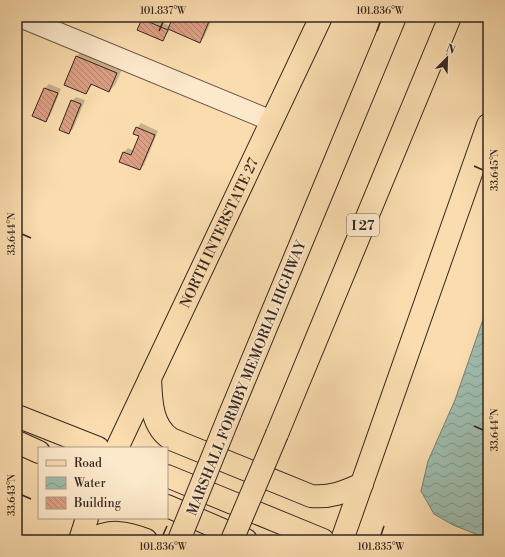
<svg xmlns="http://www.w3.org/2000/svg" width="505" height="557" viewBox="0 0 505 557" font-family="'Libre Bodoni',serif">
	<defs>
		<pattern id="water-waves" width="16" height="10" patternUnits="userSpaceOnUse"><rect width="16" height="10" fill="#9ebbac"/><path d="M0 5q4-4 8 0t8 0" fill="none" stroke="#82988c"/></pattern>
		<pattern id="building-back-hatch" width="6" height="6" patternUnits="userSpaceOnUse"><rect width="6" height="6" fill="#dd9f84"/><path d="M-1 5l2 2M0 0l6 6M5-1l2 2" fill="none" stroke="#b4826c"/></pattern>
	</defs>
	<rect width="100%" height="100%" fill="#fadcae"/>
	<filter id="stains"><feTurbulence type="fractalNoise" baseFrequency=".005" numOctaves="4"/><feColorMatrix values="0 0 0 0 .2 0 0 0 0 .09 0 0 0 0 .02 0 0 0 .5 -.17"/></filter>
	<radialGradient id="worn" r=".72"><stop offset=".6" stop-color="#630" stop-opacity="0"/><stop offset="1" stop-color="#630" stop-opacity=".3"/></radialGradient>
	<!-- water -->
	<polygon fill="url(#water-waves)" stroke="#748075" points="488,305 488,539 453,525 434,514 421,491 428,461 455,400"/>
	<!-- shadow -->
	<g fill="#0003">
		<polygon points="145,17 151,17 170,26 174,17 213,17 204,37 200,42 170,29 163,40 143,19"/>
		<polygon points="83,50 123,67 115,85 109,91 93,84 86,93 65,84 77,56"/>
		<polygon points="49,84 61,89 50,116 46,120 33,115 45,88"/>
		<polygon points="76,97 85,100 73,129 68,133 72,101"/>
		<polygon points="141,123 158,131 144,165 140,169 121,161 124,152 128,148 134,151 140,136 137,128"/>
	</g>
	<!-- building -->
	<g fill="url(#building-back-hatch)" stroke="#352722">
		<polygon points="173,17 206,17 210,19 200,43 168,29"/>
		<polygon points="142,19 168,30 163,41 137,30"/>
		<polygon points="76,56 117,73 109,92 91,84 86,94 64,85"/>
		<polygon points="44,88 58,93 46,122 32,116"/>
		<polygon points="71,100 81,104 69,134 59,130"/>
		<polygon points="136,127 155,135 140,170 119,162 123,152 131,155 139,136 133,134"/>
	</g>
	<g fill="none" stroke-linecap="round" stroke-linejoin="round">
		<defs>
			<polyline id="minor" points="20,17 272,121"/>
			<g id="major">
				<path d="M150,378c1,22 1,48 21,61l140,57c20,2 33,-4 51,-12"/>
				<polyline points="17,416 98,448"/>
				<polyline points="17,442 39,452"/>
				<path id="s1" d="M117,448l204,-431"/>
				<polyline points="167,476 323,540"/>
				<polyline points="167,506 246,540"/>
				<polyline points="80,540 87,518"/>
				<path d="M90,540c20,-11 36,-8 56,0"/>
				<polyline points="342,540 488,125"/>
			</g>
			<g id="highway">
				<polyline points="230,414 395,17"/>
				<polyline points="277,434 450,17"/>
			</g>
		</defs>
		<!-- minor casing -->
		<use href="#minor" stroke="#665445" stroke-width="22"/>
		<!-- major casing -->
		<use href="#major" stroke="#352722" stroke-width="24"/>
		<!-- highway casing -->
		<use href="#highway" stroke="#352722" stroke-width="24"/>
		<!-- minor -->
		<use href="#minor" stroke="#fce8ca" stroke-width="20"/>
		<!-- major -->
		<use href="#major" stroke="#fadcae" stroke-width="22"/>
		<!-- highway -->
		<use href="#highway" stroke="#fadcae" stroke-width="22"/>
		<defs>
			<g id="highway-bridge">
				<polyline points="179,540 230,414"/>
				<polyline points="232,540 277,434"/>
			</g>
		</defs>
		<!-- highway-bridge casing -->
		<use href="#highway-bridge" stroke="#352722" stroke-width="24" stroke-linecap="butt"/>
		<!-- highway-bridge -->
		<use href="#highway-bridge" stroke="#fadcae" stroke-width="22"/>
	</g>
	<!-- ticks -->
	<path fill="none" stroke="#352722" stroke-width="1.5" d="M159,31l4,-9M377,31l3,-9M474,166l9,4M22,234l9,4M474,426l9,4M22,495l9,4M163,535l4,-9M381,535l3,-9"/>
	<g text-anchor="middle" stroke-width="4" stroke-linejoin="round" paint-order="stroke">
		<!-- shield labels -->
		<rect fill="#fce8ca" stroke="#716154" stroke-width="1" x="347" y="214" width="32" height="22" rx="3"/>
		<g font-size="13" font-weight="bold" fill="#352722">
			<text x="363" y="230">I 27</text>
		</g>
		<!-- street labels -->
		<g font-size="14" fill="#352722" stroke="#fce8ca">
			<text dy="5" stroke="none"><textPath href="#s1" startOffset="238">NORTH INTERSTATE 27</textPath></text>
			<text transform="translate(246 378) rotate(-68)" y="5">MARSHALL FORMBY MEMORIAL HIGHWAY</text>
		</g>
	</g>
	<!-- margin -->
	<rect width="505" height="557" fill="none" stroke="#fadcae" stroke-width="44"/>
	<!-- legend -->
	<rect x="38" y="447" width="130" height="72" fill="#fce8ca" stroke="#ac9b87"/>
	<rect x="46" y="460" width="20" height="6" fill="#fadcae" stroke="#ac9b87"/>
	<text x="74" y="467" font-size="12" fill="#352722">Road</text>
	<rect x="46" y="477" width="20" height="12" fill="url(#water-waves)" stroke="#ac9b87"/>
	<text x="74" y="487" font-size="12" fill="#352722">Water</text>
	<rect x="46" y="497" width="20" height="12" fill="url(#building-back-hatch)" stroke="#ac9b87"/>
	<text x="74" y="507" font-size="12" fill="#352722">Building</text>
	<!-- north arrow -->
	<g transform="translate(447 58) rotate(23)" stroke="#fce8ca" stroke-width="3" paint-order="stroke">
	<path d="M0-3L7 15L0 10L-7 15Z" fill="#352722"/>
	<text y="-6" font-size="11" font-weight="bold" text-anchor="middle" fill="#352722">N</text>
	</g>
	<rect x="22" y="22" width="461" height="513" fill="none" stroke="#352722" stroke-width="1.5"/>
	<g font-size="10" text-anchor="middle" fill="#352722">
		<text x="163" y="14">101.837°W</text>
		<text x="380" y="14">101.836°W</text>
		<text transform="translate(494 170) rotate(-90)" y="4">33.645°N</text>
		<text transform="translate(11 234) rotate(-90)" y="4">33.644°N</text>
		<text transform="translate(494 430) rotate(-90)" y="4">33.644°N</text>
		<text transform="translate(11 495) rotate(-90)" y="4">33.643°N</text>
		<text x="163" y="550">101.836°W</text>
		<text x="381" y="550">101.835°W</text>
	</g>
	<rect width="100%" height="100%" filter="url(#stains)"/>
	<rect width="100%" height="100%" fill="url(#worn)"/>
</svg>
